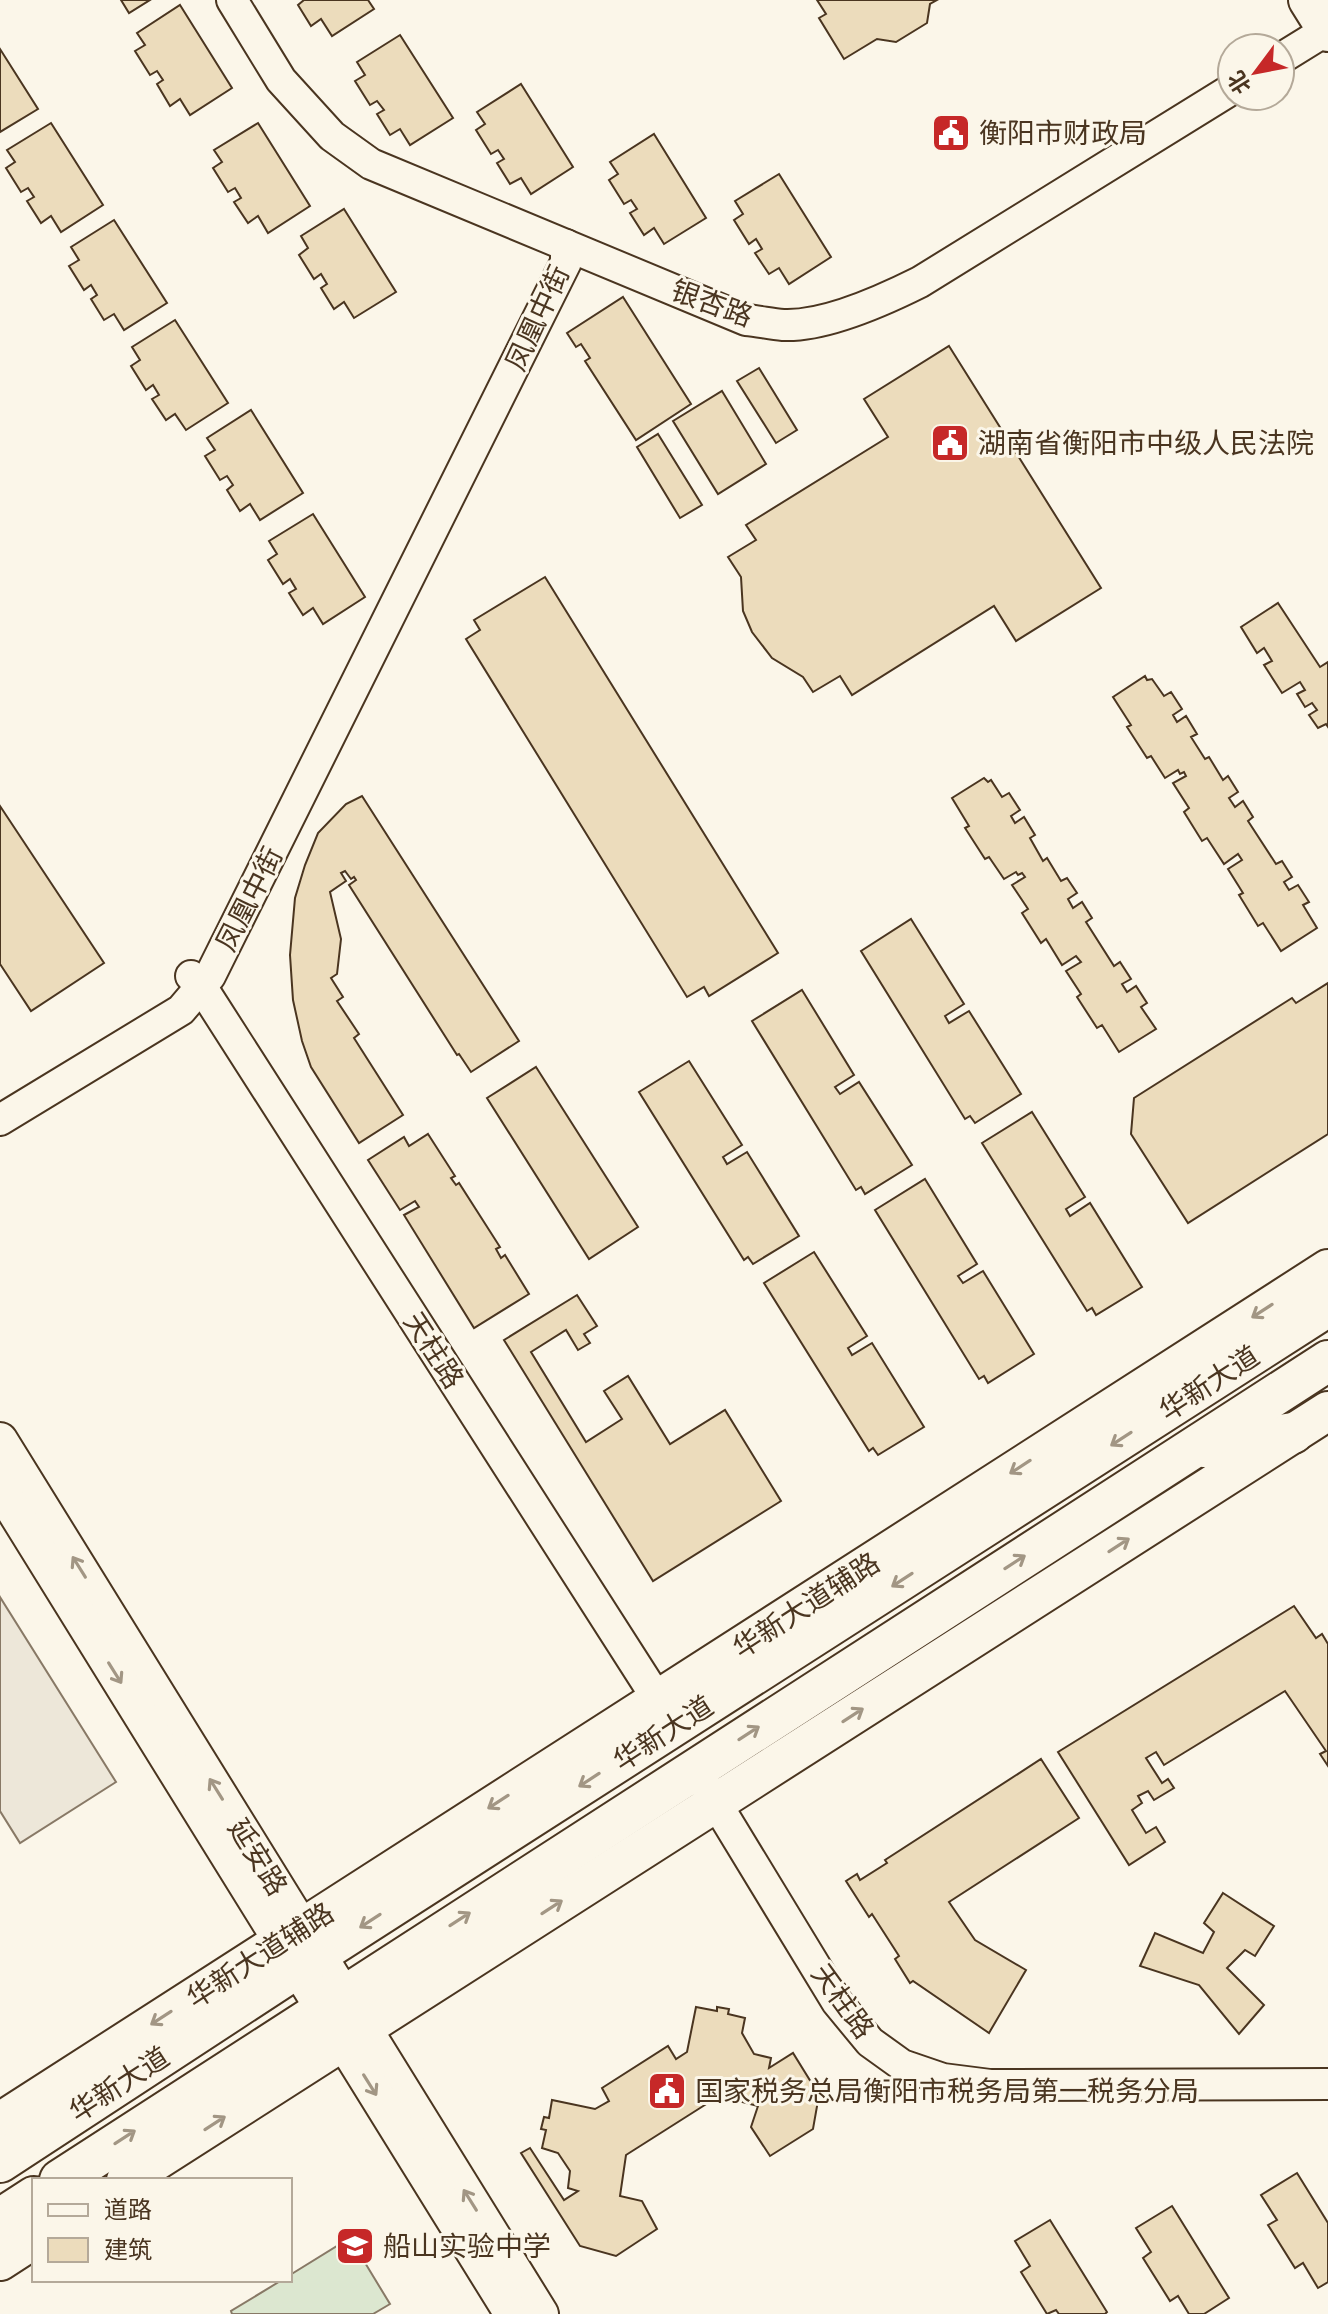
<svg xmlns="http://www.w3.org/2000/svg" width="1328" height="2314" viewBox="0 0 1328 2314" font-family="'Public Sans','Noto Sans SC',sans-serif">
	<rect width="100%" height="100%" fill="#fbf6e9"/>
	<!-- green -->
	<polygon fill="#dce7d0" stroke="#887966" stroke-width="2" points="350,2238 390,2304 373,2314 232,2314 231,2311 282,2280 290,2280 290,2275"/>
	<!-- parking -->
	<polygon fill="#ede7d9" stroke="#887966" stroke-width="2" points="0,1597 116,1782 20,1843 0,1811"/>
	<!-- building -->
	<g fill="#ecdcbc" stroke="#4a3520" stroke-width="2">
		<polygon points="121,0 150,0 129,13"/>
		<polygon points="368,0 374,9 332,36 321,19 311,26 298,5 304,0"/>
		<polygon points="817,0 937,0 930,4 927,23 896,42 877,39 844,59 819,18 826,14"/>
		<polygon points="180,5 232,88 190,115 180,99 170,106 157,84 163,80 157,71 150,75 135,51 145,45 137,33"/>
		<polygon points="400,35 453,118 410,145 400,129 390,135 377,114 384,110 377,101 370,105 355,81 365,75 357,62"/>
		<polygon points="0,49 38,109 0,132"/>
		<polygon points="521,84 573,167 531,194 521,178 510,184 497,163 504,159 498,150 491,154 476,130 485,124 477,112"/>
		<polygon points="51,123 103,205 61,232 51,216 41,223 27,201 34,197 28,188 21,192 6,168 15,162 7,150"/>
		<polygon points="258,123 310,206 268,233 258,216 248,223 234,202 241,198 235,188 228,192 213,168 222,162 214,150"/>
		<polygon points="654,134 706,218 664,244 654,228 644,235 630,213 637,209 631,200 624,204 609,180 618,174 610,162"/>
		<polygon points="779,174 831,257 789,284 779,268 769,274 755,253 762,249 756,239 749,244 734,220 743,214 735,201"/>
		<polygon points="344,209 396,292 354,318 344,302 334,309 321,288 327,284 321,274 314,279 299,255 308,248 301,236"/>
		<polygon points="114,220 167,303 124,330 114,314 104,320 91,299 97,295 91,285 84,290 69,266 79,260 71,247"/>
		<polygon points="623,297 691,404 636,440 585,361 590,358 581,344 576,347 567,333"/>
		<polygon points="175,320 228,403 186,430 175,414 166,420 152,399 159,395 153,385 146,390 131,366 140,360 132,347"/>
		<polygon points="949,346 1101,588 1016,641 994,606 852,695 840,676 813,692 803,677 772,658 752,632 743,611 741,577 728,557 756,540 746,525 888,437 864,399"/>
		<polygon points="759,368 797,430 776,443 737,381"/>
		<polygon points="722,391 766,464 718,494 673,421"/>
		<polygon points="251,410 303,493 260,520 250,504 240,511 227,490 233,485 227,476 220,480 205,456 215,450 207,438"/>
		<polygon points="658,434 702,505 680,518 637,447"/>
		<polygon points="313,514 365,597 323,624 313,608 303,615 289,593 296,589 290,579 283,584 268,560 277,554 269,541"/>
		<polygon points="545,577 778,953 709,996 704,987 687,997 466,639 480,630 474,620"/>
		<polygon points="1278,603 1320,667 1328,662 1328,727 1326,724 1318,728 1309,715 1317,710 1312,703 1305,707 1297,694 1305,690 1300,682 1282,693 1264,665 1272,661 1264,648 1257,653 1241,627"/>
		<polygon points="1145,676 1147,680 1152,679 1164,696 1171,692 1182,709 1173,715 1177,722 1186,716 1197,734 1191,737 1205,759 1209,757 1223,780 1228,776 1238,792 1229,798 1235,807 1243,801 1253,817 1248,821 1276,864 1282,861 1292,877 1284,882 1289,890 1298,885 1309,902 1303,905 1317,928 1281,951 1263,923 1258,926 1239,895 1243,893 1228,869 1242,860 1238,854 1224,864 1207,838 1202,841 1184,812 1189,808 1173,783 1186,776 1184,772 1180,774 1178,770 1165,778 1151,756 1147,758 1127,727 1131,725 1113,697"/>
		<polygon points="984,778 988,782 991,780 1002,797 1009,793 1020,810 1011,816 1015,823 1024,817 1035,835 1030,838 1043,861 1047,858 1061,881 1067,878 1077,893 1068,899 1073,908 1082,902 1092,918 1086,922 1114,966 1120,962 1131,979 1122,984 1127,992 1136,986 1147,1003 1141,1007 1156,1029 1119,1052 1102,1025 1097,1028 1077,997 1081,994 1066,971 1081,962 1076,956 1062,965 1046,939 1041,943 1022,913 1028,909 1012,885 1025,877 1022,873 1018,875 1016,872 1004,879 989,857 985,859 965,828 969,826 952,798"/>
		<polygon points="362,796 519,1041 471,1072 459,1054 457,1055 349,885 356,880 354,877 351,879 345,871 341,873 346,881 330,892 341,939 337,974 331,978 343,997 337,1001 359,1034 354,1038 403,1115 359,1143 311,1067 302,1041 293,1000 290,955 295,898 305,865 318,833 346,804"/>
		<polygon points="0,806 104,963 31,1011 0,964"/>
		<polygon points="911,919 964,1004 945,1016 949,1023 969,1011 1021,1094 975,1123 970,1116 965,1119 861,951"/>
		<polygon points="1328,983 1328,1134 1188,1223 1131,1134 1134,1098 1292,998 1296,1003"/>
		<polygon points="802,990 854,1075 835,1087 840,1094 859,1082 912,1165 865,1194 861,1187 856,1190 752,1021"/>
		<polygon points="689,1061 742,1145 723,1157 727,1164 747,1152 799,1236 753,1264 748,1257 744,1260 639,1092"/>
		<polygon points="536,1067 638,1227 589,1259 487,1098"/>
		<polygon points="1032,1112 1085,1197 1066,1209 1070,1216 1090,1203 1142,1287 1096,1315 1092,1308 1087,1311 982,1143"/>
		<polygon points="428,1134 455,1176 451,1178 456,1185 459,1183 500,1247 496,1249 501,1258 505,1255 529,1294 474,1328 404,1215 419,1207 415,1201 400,1210 368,1160 404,1137 409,1146"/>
		<polygon points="925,1179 977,1264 958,1276 963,1283 983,1271 1034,1354 988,1383 984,1376 979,1379 875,1210"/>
		<polygon points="814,1252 867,1336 848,1348 852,1355 872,1343 924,1427 878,1455 873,1448 869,1451 764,1283"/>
		<polygon points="577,1295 597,1326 584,1334 590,1343 578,1350 566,1330 531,1352 586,1442 622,1419 604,1391 628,1376 670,1444 725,1410 781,1501 653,1581 504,1340"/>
		<polygon points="1294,1606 1316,1638 1322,1634 1328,1644 1328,1766 1320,1754 1326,1751 1285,1691 1164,1765 1156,1752 1146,1758 1162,1783 1168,1779 1174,1788 1154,1800 1148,1791 1138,1796 1142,1803 1132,1810 1146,1833 1156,1827 1165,1842 1129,1865 1058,1752"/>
		<polygon points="1041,1759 1079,1818 949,1902 975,1940 1026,1970 989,2033 913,1981 910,1983 895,1959 899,1956 872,1914 869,1917 846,1881 857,1874 860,1880 887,1863 885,1860"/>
		<polygon points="1223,1893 1274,1926 1255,1956 1245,1950 1227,1968 1264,2005 1239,2034 1199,1985 1140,1966 1155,1933 1203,1953 1214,1932 1204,1923"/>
		<polygon points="696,2007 717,2011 717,2007 729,2009 728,2014 745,2018 742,2033 754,2054 771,2058 769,2068 793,2053 819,2095 813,2129 770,2156 751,2127 758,2106 719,2096 626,2155 620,2196 642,2201 657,2229 616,2256 580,2246 521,2153 530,2148 564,2200 578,2191 568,2188 570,2171 558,2153 542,2148 546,2130 541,2129 544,2117 549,2118 552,2100 595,2109 609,2101 602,2088 668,2046 676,2059 687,2052"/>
		<polygon points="1297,2173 1328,2223 1328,2282 1318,2288 1303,2263 1295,2268 1268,2225 1277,2220 1261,2195"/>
		<polygon points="1172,2206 1229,2298 1204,2314 1189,2314 1178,2296 1170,2301 1143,2258 1151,2252 1136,2228"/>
		<polygon points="1050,2220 1107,2312 1105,2314 1059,2314 1056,2310 1047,2314 1021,2272 1030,2266 1015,2241"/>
	</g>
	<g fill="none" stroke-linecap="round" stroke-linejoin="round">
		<defs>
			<g id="tertiary">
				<path d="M232,0l49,80 51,56 39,28 375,156c12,1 25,4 37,5 42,2 101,-25 137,-43l312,-193"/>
				<polyline points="1280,59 1327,30"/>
				<polyline points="191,976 201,986 669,1717"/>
				<polyline points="0,1120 181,1010 210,976 566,262 566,245"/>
				<polyline points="705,1785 837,2002 870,2042 902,2065 943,2079 990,2085 1328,2084"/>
			</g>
			<g id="secondary">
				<polyline points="0,1440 541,2314"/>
				<polyline points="0,1488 512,2314"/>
			</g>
			<g id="primary">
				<polyline points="1308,0 1328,32"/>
				<polyline points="0,2122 1328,1269"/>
				<polyline points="126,2180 1328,1411"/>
				<polyline points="0,2261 34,2239"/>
			</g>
			<g id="trunk">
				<polyline points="1327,30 1328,29"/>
				<polyline points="1205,1447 1293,1433"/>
				<polyline points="0,2162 318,1954 1328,1306"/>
				<polyline points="60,2180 1328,1361"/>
				<polyline points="0,2219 34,2197"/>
			</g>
		</defs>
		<!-- tertiary casing -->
		<use href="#tertiary" stroke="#4a3520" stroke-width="34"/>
		<!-- secondary casing -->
		<use href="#secondary" stroke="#4a3520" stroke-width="38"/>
		<!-- primary casing -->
		<use href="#primary" stroke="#4a3520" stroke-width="42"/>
		<!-- trunk casing -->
		<use href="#trunk" stroke="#4a3520" stroke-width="44"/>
		<!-- tertiary -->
		<use href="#tertiary" stroke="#fbf6e9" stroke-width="30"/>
		<!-- secondary -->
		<use href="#secondary" stroke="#fbf6e9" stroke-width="34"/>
		<!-- primary -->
		<use href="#primary" stroke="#fbf6e9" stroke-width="38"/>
		<!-- trunk -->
		<use href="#trunk" stroke="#fbf6e9" stroke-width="40"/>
	</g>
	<!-- one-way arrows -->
	<defs><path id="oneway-shaft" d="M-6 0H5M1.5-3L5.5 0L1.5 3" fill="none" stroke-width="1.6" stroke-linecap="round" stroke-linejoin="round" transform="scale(2)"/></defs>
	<g stroke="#a29684">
		<use href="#oneway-shaft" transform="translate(1262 1311) rotate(147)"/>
		<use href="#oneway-shaft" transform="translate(1121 1439) rotate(147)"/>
		<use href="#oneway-shaft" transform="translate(1020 1467) rotate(147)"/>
		<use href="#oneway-shaft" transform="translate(1119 1545) rotate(-33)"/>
		<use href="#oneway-shaft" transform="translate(1015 1562) rotate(-33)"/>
		<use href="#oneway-shaft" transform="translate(79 1567) rotate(-122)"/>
		<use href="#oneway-shaft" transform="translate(902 1580) rotate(147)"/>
		<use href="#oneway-shaft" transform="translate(115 1673) rotate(58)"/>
		<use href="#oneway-shaft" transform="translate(853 1715) rotate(-33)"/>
		<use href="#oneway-shaft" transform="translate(749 1733) rotate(-33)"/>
		<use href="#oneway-shaft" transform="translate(589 1780) rotate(147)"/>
		<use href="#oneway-shaft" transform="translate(216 1789) rotate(-122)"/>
		<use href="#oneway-shaft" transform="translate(498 1802) rotate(147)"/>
		<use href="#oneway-shaft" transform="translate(552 1907) rotate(-33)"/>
		<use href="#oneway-shaft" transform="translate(460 1919) rotate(-33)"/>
		<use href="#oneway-shaft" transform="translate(370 1921) rotate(147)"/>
		<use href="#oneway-shaft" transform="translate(161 2018) rotate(147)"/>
		<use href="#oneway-shaft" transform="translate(370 2085) rotate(58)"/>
		<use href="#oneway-shaft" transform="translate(215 2123) rotate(-33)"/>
		<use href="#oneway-shaft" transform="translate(125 2137) rotate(-33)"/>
		<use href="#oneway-shaft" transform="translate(470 2200) rotate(-122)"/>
	</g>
	<!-- icons -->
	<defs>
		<symbol id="civic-square" viewBox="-11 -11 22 22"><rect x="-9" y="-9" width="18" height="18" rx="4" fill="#c62828" stroke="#fbf6e9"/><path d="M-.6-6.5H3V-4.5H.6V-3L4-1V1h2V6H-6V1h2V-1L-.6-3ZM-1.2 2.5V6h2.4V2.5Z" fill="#fff"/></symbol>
		<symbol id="school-square" viewBox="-11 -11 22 22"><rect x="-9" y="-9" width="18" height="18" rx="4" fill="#c62828" stroke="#fbf6e9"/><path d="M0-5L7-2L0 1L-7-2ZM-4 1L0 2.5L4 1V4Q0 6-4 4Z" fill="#fff"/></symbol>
	</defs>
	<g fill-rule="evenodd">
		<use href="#civic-square" x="929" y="111" width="44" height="44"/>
		<use href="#civic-square" x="928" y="421" width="44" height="44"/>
		<use href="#civic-square" x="645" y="2069" width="44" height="44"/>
		<use href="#school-square" x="333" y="2224" width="44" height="44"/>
	</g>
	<g text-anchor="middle" stroke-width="6" stroke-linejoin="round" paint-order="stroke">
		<!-- poi labels -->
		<g font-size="28" fill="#4a3520" stroke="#fbf6e9" text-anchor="start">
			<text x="979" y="143">衡阳市财政局</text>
			<text x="978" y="453">湖南省衡阳市中级人民法院</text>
			<text x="695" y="2101">国家税务总局衡阳市税务局第一税务分局</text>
			<text x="383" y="2256">船山实验中学</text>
		</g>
		<!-- street labels -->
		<g font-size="28" fill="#4a3520" stroke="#fbf6e9">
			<text transform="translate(712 303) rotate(20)" y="10">银杏路</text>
			<text transform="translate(537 318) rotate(-65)" y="10">凤凰中街</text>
			<text transform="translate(249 899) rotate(-63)" y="10">凤凰中街</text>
			<text transform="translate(434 1350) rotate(57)" y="10">天柱路</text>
			<text transform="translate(1209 1383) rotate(-33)" y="10">华新大道</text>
			<text transform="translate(806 1605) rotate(-33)" y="10">华新大道辅路</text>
			<text transform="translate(663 1733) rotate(-33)" y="10">华新大道</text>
			<text transform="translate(258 1857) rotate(58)" y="10">延安路</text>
			<text transform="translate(260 1955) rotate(-33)" y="10">华新大道辅路</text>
			<text transform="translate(843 2001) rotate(54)" y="10">天柱路</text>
			<text transform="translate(119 2084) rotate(-33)" y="10">华新大道</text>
		</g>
	</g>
	<!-- legend -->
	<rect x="32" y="2178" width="260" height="104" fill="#fbf6e9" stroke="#b4a999" stroke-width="2"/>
	<rect x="48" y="2204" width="40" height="12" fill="#fbf6e9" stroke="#b4a999" stroke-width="2"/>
	<text x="104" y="2218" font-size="24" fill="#4a3520">道路</text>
	<rect x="48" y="2238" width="40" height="24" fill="#ecdcbc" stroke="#b4a999" stroke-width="2"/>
	<text x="104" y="2258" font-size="24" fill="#4a3520">建筑</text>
	<!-- north arrow -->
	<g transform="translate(1256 72) rotate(238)"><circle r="38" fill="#fbf6e9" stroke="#b4a999" stroke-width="2"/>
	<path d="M0-6L14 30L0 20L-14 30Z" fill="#c62828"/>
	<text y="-12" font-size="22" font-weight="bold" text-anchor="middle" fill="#4a3520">北</text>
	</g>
</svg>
